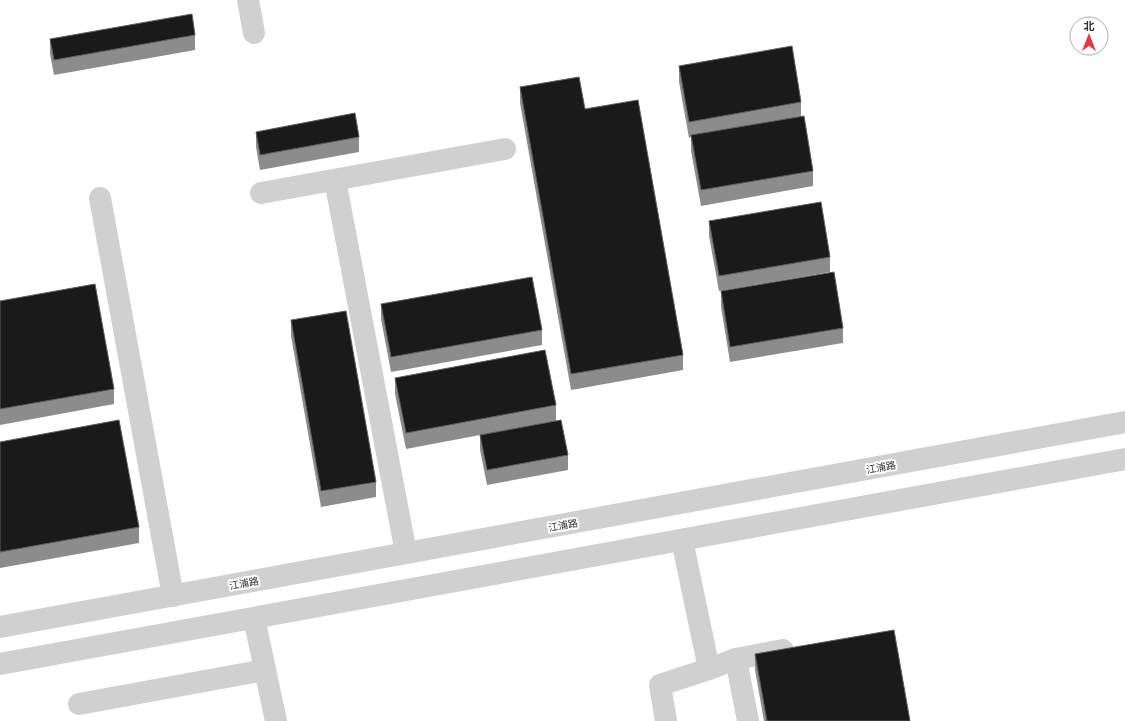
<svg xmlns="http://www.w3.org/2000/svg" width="1125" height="721" viewBox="0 0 1125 721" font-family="Montserrat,'Noto Sans SC',sans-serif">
	<rect width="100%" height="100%" fill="#fff"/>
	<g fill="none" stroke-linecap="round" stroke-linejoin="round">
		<!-- minor -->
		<g stroke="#d0d0d0" stroke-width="22">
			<polyline points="248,0 254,33"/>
			<polyline points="335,180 406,553"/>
			<polyline points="261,193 505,149"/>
			<polyline points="100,198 173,596"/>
			<polyline points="682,540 709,669"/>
			<polyline points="254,618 276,721"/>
			<polyline points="0,627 1125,422"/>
			<polyline points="736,659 748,721"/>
			<polyline points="0,664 1125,459"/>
			<polyline points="79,704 265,670"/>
			<polyline points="666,721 660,685 709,669 736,659 783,650"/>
		</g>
	</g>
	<!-- wall -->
	<g fill="#8c8c8c">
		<polygon points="195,35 195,50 54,75 50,54 50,39"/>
		<polygon points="679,66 801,102 801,116 813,171 813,186 701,206 691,151 691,137 689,138 679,82"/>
		<polygon points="520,87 585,109 683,355 683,370 571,390 520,103"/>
		<polygon points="256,132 359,137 359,152 260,170 256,147"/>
		<polygon points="709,221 830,257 830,272 719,291 709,236"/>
		<polygon points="721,291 843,328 843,343 730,362 721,307"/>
		<polygon points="0,301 114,389 114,404 0,425"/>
		<polygon points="381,304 542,330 542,345 391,372 381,319"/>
		<polygon points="291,320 376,482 376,497 321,507 291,336"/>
		<polygon points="395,378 556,405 556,421 568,455 568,470 487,485 480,450 480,435 406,449 395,394"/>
		<polygon points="0,442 139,527 139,543 0,568"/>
		<polygon points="755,654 910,721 764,721 755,670"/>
	</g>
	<!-- building -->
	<g fill="#1a1a1a" stroke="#5f5f5f">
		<polygon points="192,14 195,35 54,60 50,39"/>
		<polygon points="792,46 801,102 689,122 679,66"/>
		<polygon points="579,77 585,109 638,100 683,355 571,374 520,87"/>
		<polygon points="355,113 359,137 260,155 256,132"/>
		<polygon points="804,116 813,171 701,190 691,135"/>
		<polygon points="821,202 830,257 719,276 709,221"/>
		<polygon points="834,272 843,328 730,347 721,291"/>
		<polygon points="532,277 542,330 391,357 381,304"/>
		<polygon points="95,284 114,389 0,409 0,301"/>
		<polygon points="346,311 376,482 321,491 291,320"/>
		<polygon points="545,350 556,405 406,433 395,378"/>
		<polygon points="119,420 139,527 0,552 0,442"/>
		<polygon points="561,420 568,455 487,470 480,435"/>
		<polygon points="894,630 910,721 767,721 755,654"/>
	</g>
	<g text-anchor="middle" stroke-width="4" stroke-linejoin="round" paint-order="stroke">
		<!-- street labels -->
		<g font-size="10" fill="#333" stroke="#fff">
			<text transform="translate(881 467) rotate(-10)" y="4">江浦路</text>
			<text transform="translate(563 525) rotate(-10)" y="4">江浦路</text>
			<text transform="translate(244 583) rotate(-10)" y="4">江浦路</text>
		</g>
	</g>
	<!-- north arrow -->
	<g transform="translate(1089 36)"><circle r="19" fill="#ffffff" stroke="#adadad"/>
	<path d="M0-3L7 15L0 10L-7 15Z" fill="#e63946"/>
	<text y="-6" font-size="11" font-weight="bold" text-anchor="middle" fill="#333333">北</text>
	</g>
</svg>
